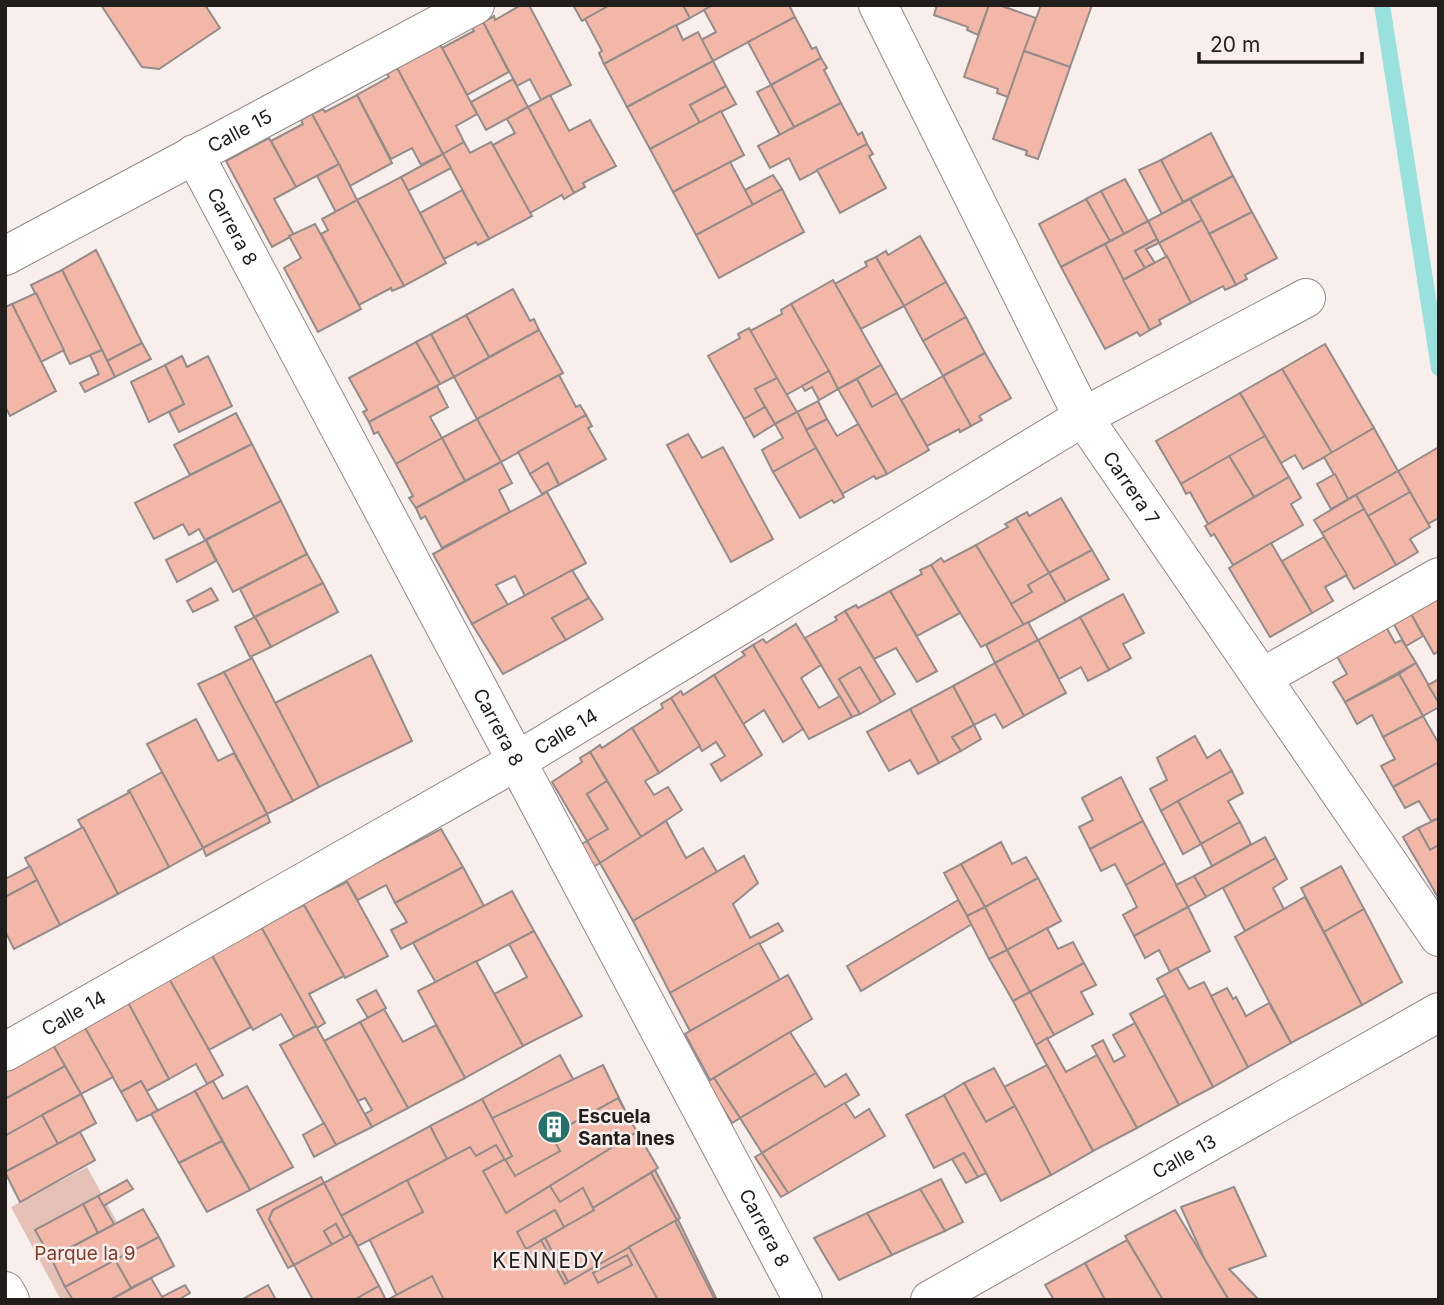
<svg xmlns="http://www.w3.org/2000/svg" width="1444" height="1305" viewBox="0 0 1444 1305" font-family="Inter,sans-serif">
	<rect width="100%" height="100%" fill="#f8efed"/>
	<!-- green -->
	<polygon fill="#e5c0b6" points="87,1167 159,1300 61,1300 11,1207"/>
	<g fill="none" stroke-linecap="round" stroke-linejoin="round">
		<!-- stream -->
		<polyline stroke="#98e1dc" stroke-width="16" points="1382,5 1439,368"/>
	</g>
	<!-- building -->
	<g fill="#f3b7a8" stroke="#948c8a" stroke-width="2">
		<polygon points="101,5 205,5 220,28 159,69 142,67"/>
		<polygon points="521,5 529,5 571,85 541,100 530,79 517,86 483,22 494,16 495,20"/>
		<polygon points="573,5 610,5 582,21"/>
		<polygon points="610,5 683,5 690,18 604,64 599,53 602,51 585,19"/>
		<polygon points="683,5 713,5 690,18"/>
		<polygon points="713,5 789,5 795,17 713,61 701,40 716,32 704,10"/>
		<polygon points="937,5 989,5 978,35 967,30 968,27 934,15"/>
		<polygon points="989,5 999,5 1036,18 1008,97 997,93 998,89 964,77"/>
		<polygon points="1041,5 1092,5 1070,67 1024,51"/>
		<polygon points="795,17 812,49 816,47 821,58 771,85 748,42"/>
		<polygon points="483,22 509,72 467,95 442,48 474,31 472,27"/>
		<polygon points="676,25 683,40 698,32 713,61 627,107 604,64"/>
		<polygon points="440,44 477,114 456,126 464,142 443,154 397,68"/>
		<polygon points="1024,51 1070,67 1038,159 1026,155 1027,151 993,139"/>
		<polygon points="821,58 827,68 824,70 841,103 794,127 771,85"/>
		<polygon points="713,61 726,86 690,105 700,123 650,149 627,107"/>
		<polygon points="397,68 443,154 421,165 412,148 391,159 357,95 389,77 387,74"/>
		<polygon points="513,79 528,107 486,130 471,102"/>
		<polygon points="771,85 794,127 780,135 757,92"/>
		<polygon points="726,86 736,104 700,123 690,105"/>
		<polygon points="357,95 392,163 350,186 312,114 323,109 325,112"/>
		<polygon points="550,95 569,131 590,120 616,166 583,183 585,187 574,193 528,107"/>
		<polygon points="841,103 858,135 862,132 867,144 800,180 789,158 770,168 758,146"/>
		<polygon points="528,107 574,193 564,199 562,195 530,213 493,145 515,133 507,119"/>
		<polygon points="721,111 744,155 673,192 650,149"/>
		<polygon points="312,114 339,164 296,187 271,141 303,124 301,120"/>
		<polygon points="1211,133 1233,176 1183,202 1161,160"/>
		<polygon points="269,138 296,187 274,199 294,235 272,247 226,161"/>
		<polygon points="464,142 470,153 491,142 532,216 489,239 443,154"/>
		<polygon points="867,144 873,154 869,156 886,188 840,213 817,170"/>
		<polygon points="443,154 451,168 408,191 401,177"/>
		<polygon points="1161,160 1183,202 1162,214 1139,170"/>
		<polygon points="730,162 753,205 696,235 673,192"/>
		<polygon points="339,164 357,200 336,212 317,176"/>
		<polygon points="773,175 782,189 753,205 745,190"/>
		<polygon points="1233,176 1252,212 1209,234 1190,199"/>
		<polygon points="401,177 446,263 404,286 357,200"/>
		<polygon points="1125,179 1148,221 1124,234 1101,191"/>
		<polygon points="782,189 804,232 719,278 696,235"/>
		<polygon points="462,190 489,239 478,245 476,242 444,259 420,213"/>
		<polygon points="1101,191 1124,234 1110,241 1086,199"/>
		<polygon points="1086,199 1110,241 1061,267 1039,224"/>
		<polygon points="1190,199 1202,220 1159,243 1148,221"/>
		<polygon points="357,200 404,286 392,291 391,288 359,305 321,234 328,230 322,219"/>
		<polygon points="1252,212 1277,258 1245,275 1247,279 1236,285 1209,234"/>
		<polygon points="1202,220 1236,285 1225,290 1223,286 1191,303 1159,243"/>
		<polygon points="1148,221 1157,239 1135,251 1145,268 1123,280 1105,244"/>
		<polygon points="315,224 361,309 318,332 284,268 301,258 289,236"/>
		<polygon points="920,236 946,282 904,306 876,257 886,251 888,255"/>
		<polygon points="1157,239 1159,243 1146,249 1155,263 1145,268 1135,251"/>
		<polygon points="1105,244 1150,330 1140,336 1137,332 1105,349 1061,267"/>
		<polygon points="96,250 142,343 107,361 62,270"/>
		<polygon points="1167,256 1191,303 1159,320 1161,324 1150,330 1123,280"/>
		<polygon points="876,257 904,306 861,329 835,284 867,266 865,262"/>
		<polygon points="62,270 102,350 70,364 31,285"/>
		<polygon points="833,280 881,365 838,389 791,304"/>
		<polygon points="946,282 966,317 923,341 904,306"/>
		<polygon points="513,289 530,321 534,319 539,330 489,357 466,315"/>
		<polygon points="36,293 64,350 41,362 12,304"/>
		<polygon points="12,304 56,391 10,416 5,406 5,307"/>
		<polygon points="791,304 829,371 786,395 750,331 782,314 781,310"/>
		<polygon points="466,315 489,357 454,377 431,334"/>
		<polygon points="966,317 985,353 943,376 923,341"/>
		<polygon points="749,328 777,378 755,389 765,407 744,419 708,356 740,338 738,334"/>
		<polygon points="539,330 563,373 477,419 454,377"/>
		<polygon points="431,334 454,377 440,384 416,342"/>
		<polygon points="416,342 440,384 369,422 363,412 367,410 349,378"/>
		<polygon points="142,343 151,359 115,377 107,361"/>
		<polygon points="1325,344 1374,428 1332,453 1282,369"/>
		<polygon points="102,350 115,377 85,392 80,383 99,374 90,355"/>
		<polygon points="985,353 1011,398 979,416 982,420 971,426 943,376"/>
		<polygon points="182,356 187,367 208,356 232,406 179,432 169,412 184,404 165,365"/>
		<polygon points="165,365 184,404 149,422 131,382"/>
		<polygon points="881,365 897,393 872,407 857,379"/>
		<polygon points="1282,369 1332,453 1303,469 1295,455 1281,463 1240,393"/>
		<polygon points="829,371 838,389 819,400 812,387 805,391 802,386"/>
		<polygon points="559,375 576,407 580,405 586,415 501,462 477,419"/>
		<polygon points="943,376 971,426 960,432 959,429 927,446 901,400"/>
		<polygon points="777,378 797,412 775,424 755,389"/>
		<polygon points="857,379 872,407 897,393 929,450 887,474 838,389"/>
		<polygon points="437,386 448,407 430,417 442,438 396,464 378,432 374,434 369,422"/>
		<polygon points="1240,393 1265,436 1181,484 1156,441"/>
		<polygon points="818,401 827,419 806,430 797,412"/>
		<polygon points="765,407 775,424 754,437 744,419"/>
		<polygon points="797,412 816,448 773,472 762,450 783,438 775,424"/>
		<polygon points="236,413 252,444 190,475 174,445"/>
		<polygon points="586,415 592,426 588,428 606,459 559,485 548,463 530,474 518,452"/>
		<polygon points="477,419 501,462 465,481 442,438"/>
		<polygon points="827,419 837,436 858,424 887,474 876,479 874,476 842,494 806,430"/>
		<polygon points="1374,428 1398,471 1348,499 1324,457"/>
		<polygon points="688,434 702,458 723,447 773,539 731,562 667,445"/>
		<polygon points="1265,436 1289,477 1254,497 1229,456"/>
		<polygon points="442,438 465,481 416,508 409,498 413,496 396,464"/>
		<polygon points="252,444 281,501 205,540 199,529 189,535 183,524 154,539 135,503"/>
		<polygon points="1439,447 1439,518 1428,524 1398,471"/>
		<polygon points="816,448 844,497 834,503 832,500 800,518 773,472"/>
		<polygon points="1229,456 1254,497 1208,524 1190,492 1186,494 1181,484"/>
		<polygon points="501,462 512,483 499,490 510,512 442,548 425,516 421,519 416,508"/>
		<polygon points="548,463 559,485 542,494 530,474"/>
		<polygon points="1398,471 1410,492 1368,516 1356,495"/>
		<polygon points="1335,474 1348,499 1331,509 1317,484"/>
		<polygon points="1289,477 1301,498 1291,504 1303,525 1233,565 1214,534 1211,536 1205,526"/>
		<polygon points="547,492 586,563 525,596 515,576 496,585 508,605 472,624 433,554"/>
		<polygon points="1410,492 1430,527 1410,539 1418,552 1396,565 1368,516"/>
		<polygon points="1356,495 1364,509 1322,533 1314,520"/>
		<polygon points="1061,498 1092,550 1049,573 1016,518 1027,512 1029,516"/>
		<polygon points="281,501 307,554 233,592 206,540"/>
		<polygon points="1364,509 1396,565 1354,589 1322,533"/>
		<polygon points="1016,518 1049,573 1028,585 1032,592 1011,604 976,545 1008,527 1005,524"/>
		<polygon points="1324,537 1347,575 1325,587 1333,601 1312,613 1282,561"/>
		<polygon points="206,540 216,561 177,582 166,560"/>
		<polygon points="1271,543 1312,613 1270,637 1229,568"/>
		<polygon points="976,545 1024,625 981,647 931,565 941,558 944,562"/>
		<polygon points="1092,550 1109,579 1066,602 1049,573"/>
		<polygon points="307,554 323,583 254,617 240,589"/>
		<polygon points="931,565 960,613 917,636 890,591 922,574 920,570"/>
		<polygon points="572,570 589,598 552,618 566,640 503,674 472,624"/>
		<polygon points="1049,573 1066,602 1024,625 1011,604 1032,592 1028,585"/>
		<polygon points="323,583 338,612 271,647 255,617"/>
		<polygon points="211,588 218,600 193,612 187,601"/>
		<polygon points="890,591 937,671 917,682 896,648 874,659 845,611 856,605 858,608"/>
		<polygon points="1123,594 1144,633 1123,644 1131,658 1109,670 1080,617"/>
		<polygon points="1439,596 1439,651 1434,654 1410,612"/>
		<polygon points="589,598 603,619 566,640 552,618"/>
		<polygon points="845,611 895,694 881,702 860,667 839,679 860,714 852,717 805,638 837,620 835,617"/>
		<polygon points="1410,612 1423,636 1406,646 1392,621"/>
		<polygon points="255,617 271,647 250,657 235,627"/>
		<polygon points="1080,617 1109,670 1088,681 1081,667 1059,679 1038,640"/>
		<polygon points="1028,622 1038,640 995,663 986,645"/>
		<polygon points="796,624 821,665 801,678 819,708 840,696 852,717 809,739 753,645 763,639 766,643"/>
		<polygon points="1385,625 1395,643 1402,640 1416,663 1345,702 1333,682 1347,674 1335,653"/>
		<polygon points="1038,640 1066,693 1024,716 995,663"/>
		<polygon points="753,645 803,729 783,742 764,710 743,724 714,675 745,655 742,652"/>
		<polygon points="371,655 412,741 319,787 275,703"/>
		<polygon points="252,658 319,787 293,801 224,672"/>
		<polygon points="995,663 1024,716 1003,728 995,714 974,725 953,686"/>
		<polygon points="1416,663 1439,703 1439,707 1423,716 1399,674"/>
		<polygon points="860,667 881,702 860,714 839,679"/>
		<polygon points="224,672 293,801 267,814 198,684"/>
		<polygon points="1399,674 1423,716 1383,737 1372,715 1357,724 1345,702"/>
		<polygon points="714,675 762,755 721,781 711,764 725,756 716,742 702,751 671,698 681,691 683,695"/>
		<polygon points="1439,679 1439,703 1428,685"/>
		<polygon points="953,686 974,725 952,737 961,751 939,763 910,709"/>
		<polygon points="671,698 700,746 659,773 632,728 663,708 661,704"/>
		<polygon points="910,709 939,763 918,774 910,760 889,771 867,732"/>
		<polygon points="1423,716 1439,744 1439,762 1393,787 1381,766 1395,759 1383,737"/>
		<polygon points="196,719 218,761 234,753 267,814 203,848 147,744"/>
		<polygon points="974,725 981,739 961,751 952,737"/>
		<polygon points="632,728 659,773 645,781 654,795 668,787 682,810 641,837 590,752 600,745 602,748"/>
		<polygon points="1195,736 1207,758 1220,750 1232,771 1161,811 1150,789 1167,780 1157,758"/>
		<polygon points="590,752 607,781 587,794 608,829 587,841 552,782 582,762 580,758"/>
		<polygon points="1439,762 1439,818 1431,821 1419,801 1405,808 1393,787"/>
		<polygon points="1232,771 1243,793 1228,801 1240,822 1201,844 1178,801"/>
		<polygon points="162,772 203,848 169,867 128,791"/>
		<polygon points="1121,777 1143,821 1090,849 1079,827 1093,820 1082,798"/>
		<polygon points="607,781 641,837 600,863 587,841 608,829 587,794"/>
		<polygon points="130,792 169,867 118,894 78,820"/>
		<polygon points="1178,801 1201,844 1183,854 1161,811"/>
		<polygon points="267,814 270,822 206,856 203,848"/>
		<polygon points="1439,818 1439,845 1430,850 1418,828"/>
		<polygon points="666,821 686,858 703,848 717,872 633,921 600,863"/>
		<polygon points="1143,821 1165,863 1126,885 1115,864 1101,871 1090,849"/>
		<polygon points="1240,822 1251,844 1212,866 1201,844"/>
		<polygon points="83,827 118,894 60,925 25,858"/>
		<polygon points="1418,828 1430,850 1439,845 1439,899 1403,837"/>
		<polygon points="441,829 463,867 395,903 386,885 358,900 345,879"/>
		<polygon points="1265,837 1276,858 1206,897 1194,876"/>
		<polygon points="587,841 600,863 593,867 580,845"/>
		<polygon points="1001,842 1012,864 1026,857 1038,878 985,907 961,864"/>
		<polygon points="744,856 758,883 733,904 750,938 778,923 783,931 670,993 633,921"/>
		<polygon points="1276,858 1287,879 1273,888 1284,909 1245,931 1223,888"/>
		<polygon points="1165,863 1188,907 1134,936 1123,915 1137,907 1126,885"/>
		<polygon points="961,864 985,907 967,916 944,873"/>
		<polygon points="30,866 37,880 5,897 5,879"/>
		<polygon points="1341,866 1364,909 1324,932 1301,888"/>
		<polygon points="463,867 484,906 401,949 391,930 407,922 395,903"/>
		<polygon points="1194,876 1206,897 1188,907 1176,885"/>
		<polygon points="1038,878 1061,921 1007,950 985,907"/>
		<polygon points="37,880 60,925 14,949 5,931 5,897"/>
		<polygon points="347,882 388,956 345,978 303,903"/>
		<polygon points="512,891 534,931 436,983 413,943"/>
		<polygon points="1305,897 1362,1005 1291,1043 1235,937"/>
		<polygon points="958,900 972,924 861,991 847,966"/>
		<polygon points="304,905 344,976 309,994 325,1023 317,1028 260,925"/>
		<polygon points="985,907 1007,950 989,959 967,916"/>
		<polygon points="1188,907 1210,951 1170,972 1159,950 1145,958 1134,936"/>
		<polygon points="1364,909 1402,982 1362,1005 1324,932"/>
		<polygon points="260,925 316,1026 294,1037 281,1014 253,1030 210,952"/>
		<polygon points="1047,928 1058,949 1073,942 1084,963 1030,992 1007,950"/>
		<polygon points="534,931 582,1016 523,1046 494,994 527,977 509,944"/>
		<polygon points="759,943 780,980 690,1031 670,993"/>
		<polygon points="1007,950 1030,992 1013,1001 989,959"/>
		<polygon points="210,952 251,1027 209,1050 167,975"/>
		<polygon points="476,961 523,1046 465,1078 418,991"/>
		<polygon points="1084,963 1096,985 1081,992 1093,1014 1054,1035 1030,992"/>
		<polygon points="1177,968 1189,989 1204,982 1248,1067 1213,1087 1157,979"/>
		<polygon points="167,975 223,1075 207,1084 196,1064 169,1079 125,997"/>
		<polygon points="788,975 812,1019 710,1080 685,1034"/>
		<polygon points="1227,988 1233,999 1236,997 1246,1016 1269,1003 1291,1043 1248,1067 1211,996"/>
		<polygon points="376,990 386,1008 368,1018 357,1000"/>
		<polygon points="1030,992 1054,1035 1036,1045 1013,1001"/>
		<polygon points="1165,995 1213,1087 1179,1105 1130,1014"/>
		<polygon points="125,997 169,1079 147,1091 141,1081 121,1092 81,1021"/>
		<polygon points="384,1009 403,1042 436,1025 465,1078 408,1108 360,1022"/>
		<polygon points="81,1021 113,1077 81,1094 49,1038"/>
		<polygon points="360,1022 408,1108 372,1127 365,1114 372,1110 365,1098 358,1101 324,1041"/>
		<polygon points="1135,1023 1179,1105 1137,1128 1092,1046 1103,1040 1114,1062 1125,1056 1113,1035"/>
		<polygon points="316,1026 372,1127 336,1145 280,1045"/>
		<polygon points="790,1032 816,1073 740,1118 714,1078"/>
		<polygon points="49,1038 65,1066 5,1099 5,1061"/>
		<polygon points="1047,1038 1066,1072 1097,1055 1137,1128 1093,1151 1036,1045"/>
		<polygon points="560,1055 591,1112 512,1156 507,1147 534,1132 526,1117 499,1132 482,1099"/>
		<polygon points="603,1065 717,1300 399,1300 345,1189"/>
		<polygon points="1047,1065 1093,1151 1051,1175 1004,1087"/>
		<polygon points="65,1066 81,1094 5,1136 5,1099"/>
		<polygon points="994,1068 1015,1106 986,1122 964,1083"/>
		<polygon points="816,1073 825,1087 846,1074 859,1095 762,1153 740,1118"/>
		<polygon points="714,1078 740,1118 732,1123 707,1082"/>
		<polygon points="141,1081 158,1111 137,1121 121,1092"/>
		<polygon points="213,1081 223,1099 247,1086 293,1167 250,1190 195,1091"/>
		<polygon points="964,1083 986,1122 1015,1106 1051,1175 1001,1201 944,1095"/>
		<polygon points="195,1091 222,1141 179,1163 151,1114"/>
		<polygon points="81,1094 96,1123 58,1144 42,1115"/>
		<polygon points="944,1095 986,1173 978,1177 964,1153 934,1168 906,1115"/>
		<polygon points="618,1098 637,1132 506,1213 483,1171 505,1159 515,1176 560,1151 551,1135"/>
		<polygon points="482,1099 512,1156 505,1160 496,1145 476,1156 470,1147 447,1159 430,1126"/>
		<polygon points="845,1103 855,1118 869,1109 885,1136 788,1193 762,1153"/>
		<polygon points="42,1115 58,1144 5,1172 5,1136"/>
		<polygon points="324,1123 336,1145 314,1157 303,1135"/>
		<polygon points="430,1126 447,1159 341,1216 324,1183"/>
		<polygon points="80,1132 95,1160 20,1202 5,1172"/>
		<polygon points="637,1132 658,1168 593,1208 583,1188 560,1202 550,1186"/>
		<polygon points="222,1141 250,1190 207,1212 179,1163"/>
		<polygon points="762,1153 788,1193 781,1197 755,1157"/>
		<polygon points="964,1153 978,1177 966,1183 952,1159"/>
		<polygon points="655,1170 680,1218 677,1220 651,1173"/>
		<polygon points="651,1173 677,1220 568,1282 545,1238 594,1210 593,1208"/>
		<polygon points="321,1177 324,1183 273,1210 269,1219 294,1265 288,1268 257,1210"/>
		<polygon points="941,1179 963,1222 945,1231 920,1189"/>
		<polygon points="127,1180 133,1189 103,1206 98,1196"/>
		<polygon points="407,1180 423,1212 358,1246 341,1216"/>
		<polygon points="324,1183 351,1234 344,1239 336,1224 324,1231 332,1245 294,1265 269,1219 273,1210"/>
		<polygon points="1234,1187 1266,1256 1229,1269 1259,1300 1229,1300 1205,1260 1181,1207"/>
		<polygon points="920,1189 945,1231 892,1255 867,1213"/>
		<polygon points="98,1196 114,1224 98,1233 83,1204"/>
		<polygon points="83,1204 98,1233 51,1258 35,1230"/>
		<polygon points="143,1209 159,1237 65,1287 51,1258"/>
		<polygon points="555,1210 564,1227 526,1249 517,1232"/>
		<polygon points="1175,1210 1205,1260 1228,1299 1163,1300 1125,1236"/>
		<polygon points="867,1213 892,1255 839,1280 814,1238"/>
		<polygon points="675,1221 715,1300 658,1300 629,1247"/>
		<polygon points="336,1224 344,1239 332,1245 324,1231"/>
		<polygon points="351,1234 379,1286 354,1300 313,1300 294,1265"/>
		<polygon points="159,1237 174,1266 131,1288 115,1260"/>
		<polygon points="545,1238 568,1282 565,1284 541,1240"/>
		<polygon points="1127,1240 1163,1300 1105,1300 1085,1263"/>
		<polygon points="627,1255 632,1265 598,1283 593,1273"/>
		<polygon points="115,1260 131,1288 110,1300 73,1300 65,1287"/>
		<polygon points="1085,1263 1105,1300 1054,1300 1045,1285"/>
		<polygon points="432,1276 444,1300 387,1300"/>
		<polygon points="151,1278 162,1297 185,1285 190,1293 178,1300 110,1300"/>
		<polygon points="268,1285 276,1300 241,1300"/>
		<polygon points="379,1286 386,1300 354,1300"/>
	</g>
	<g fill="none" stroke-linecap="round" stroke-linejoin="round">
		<defs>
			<g id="street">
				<path id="s1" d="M878,5l205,412 356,520"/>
				<path id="s2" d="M194,154l609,1146"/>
				<path id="s3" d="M5,256l470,-251"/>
				<polyline points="1263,677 1439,577"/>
				<path id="s4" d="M5,1052l512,-291 566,-344 223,-119"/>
				<polyline points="5,1291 10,1300"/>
				<path id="s5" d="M930,1300l509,-288"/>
			</g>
		</defs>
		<!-- street casing -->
		<use href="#street" stroke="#918987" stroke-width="40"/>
		<!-- street -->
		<use href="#street" stroke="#fff" stroke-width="38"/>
	</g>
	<!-- icons -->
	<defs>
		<symbol id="building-disc" viewBox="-11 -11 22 22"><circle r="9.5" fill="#27716d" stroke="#f8efed"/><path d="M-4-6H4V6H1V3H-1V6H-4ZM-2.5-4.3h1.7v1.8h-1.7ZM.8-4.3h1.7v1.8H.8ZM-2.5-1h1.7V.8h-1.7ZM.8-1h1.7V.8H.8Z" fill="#fff"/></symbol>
	</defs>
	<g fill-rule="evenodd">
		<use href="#building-disc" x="535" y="1108" width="38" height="38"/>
	</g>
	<g text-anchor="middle" stroke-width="5" stroke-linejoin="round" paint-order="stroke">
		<!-- street labels -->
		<g font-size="19" fill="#201d1c" stroke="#f8efed">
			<text dy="7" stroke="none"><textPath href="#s3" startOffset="266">Calle 15</textPath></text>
			<text dy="7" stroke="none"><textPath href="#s2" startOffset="82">Carrera 8</textPath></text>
			<text dy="7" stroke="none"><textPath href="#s1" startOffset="546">Carrera 7</textPath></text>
			<text dy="7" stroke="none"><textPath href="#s2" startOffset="649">Carrera 8</textPath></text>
			<text dy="7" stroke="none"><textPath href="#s4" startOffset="646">Calle 14</textPath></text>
			<text dy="7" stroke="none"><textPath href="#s4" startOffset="79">Calle 14</textPath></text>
			<text dy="7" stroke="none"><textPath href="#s5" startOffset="292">Calle 13</textPath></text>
			<text dy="7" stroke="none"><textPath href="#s2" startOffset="1216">Carrera 8</textPath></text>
		</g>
		<!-- poi labels -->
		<g font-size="19" font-weight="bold" fill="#201d1c" stroke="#f8efed" text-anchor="start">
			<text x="578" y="1123">Escuela<tspan x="578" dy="22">Santa Ines</tspan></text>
		</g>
		<!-- park labels -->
		<g font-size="19" fill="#843c2b" stroke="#f8efed">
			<text x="85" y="1260">Parque la 9</text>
		</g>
		<!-- neighbourhood labels -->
		<g font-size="21" letter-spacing="2" fill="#201d1c" stroke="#f8efed">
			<text x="549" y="1268">KENNEDY</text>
		</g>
	</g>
	<!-- border -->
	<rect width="1444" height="1305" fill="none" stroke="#201d1c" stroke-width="14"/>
	<!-- scale -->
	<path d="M1199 52v10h163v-10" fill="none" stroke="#201d1c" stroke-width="3.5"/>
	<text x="1210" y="52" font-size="21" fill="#201d1c" stroke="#f8efed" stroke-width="5" paint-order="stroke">20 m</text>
</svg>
